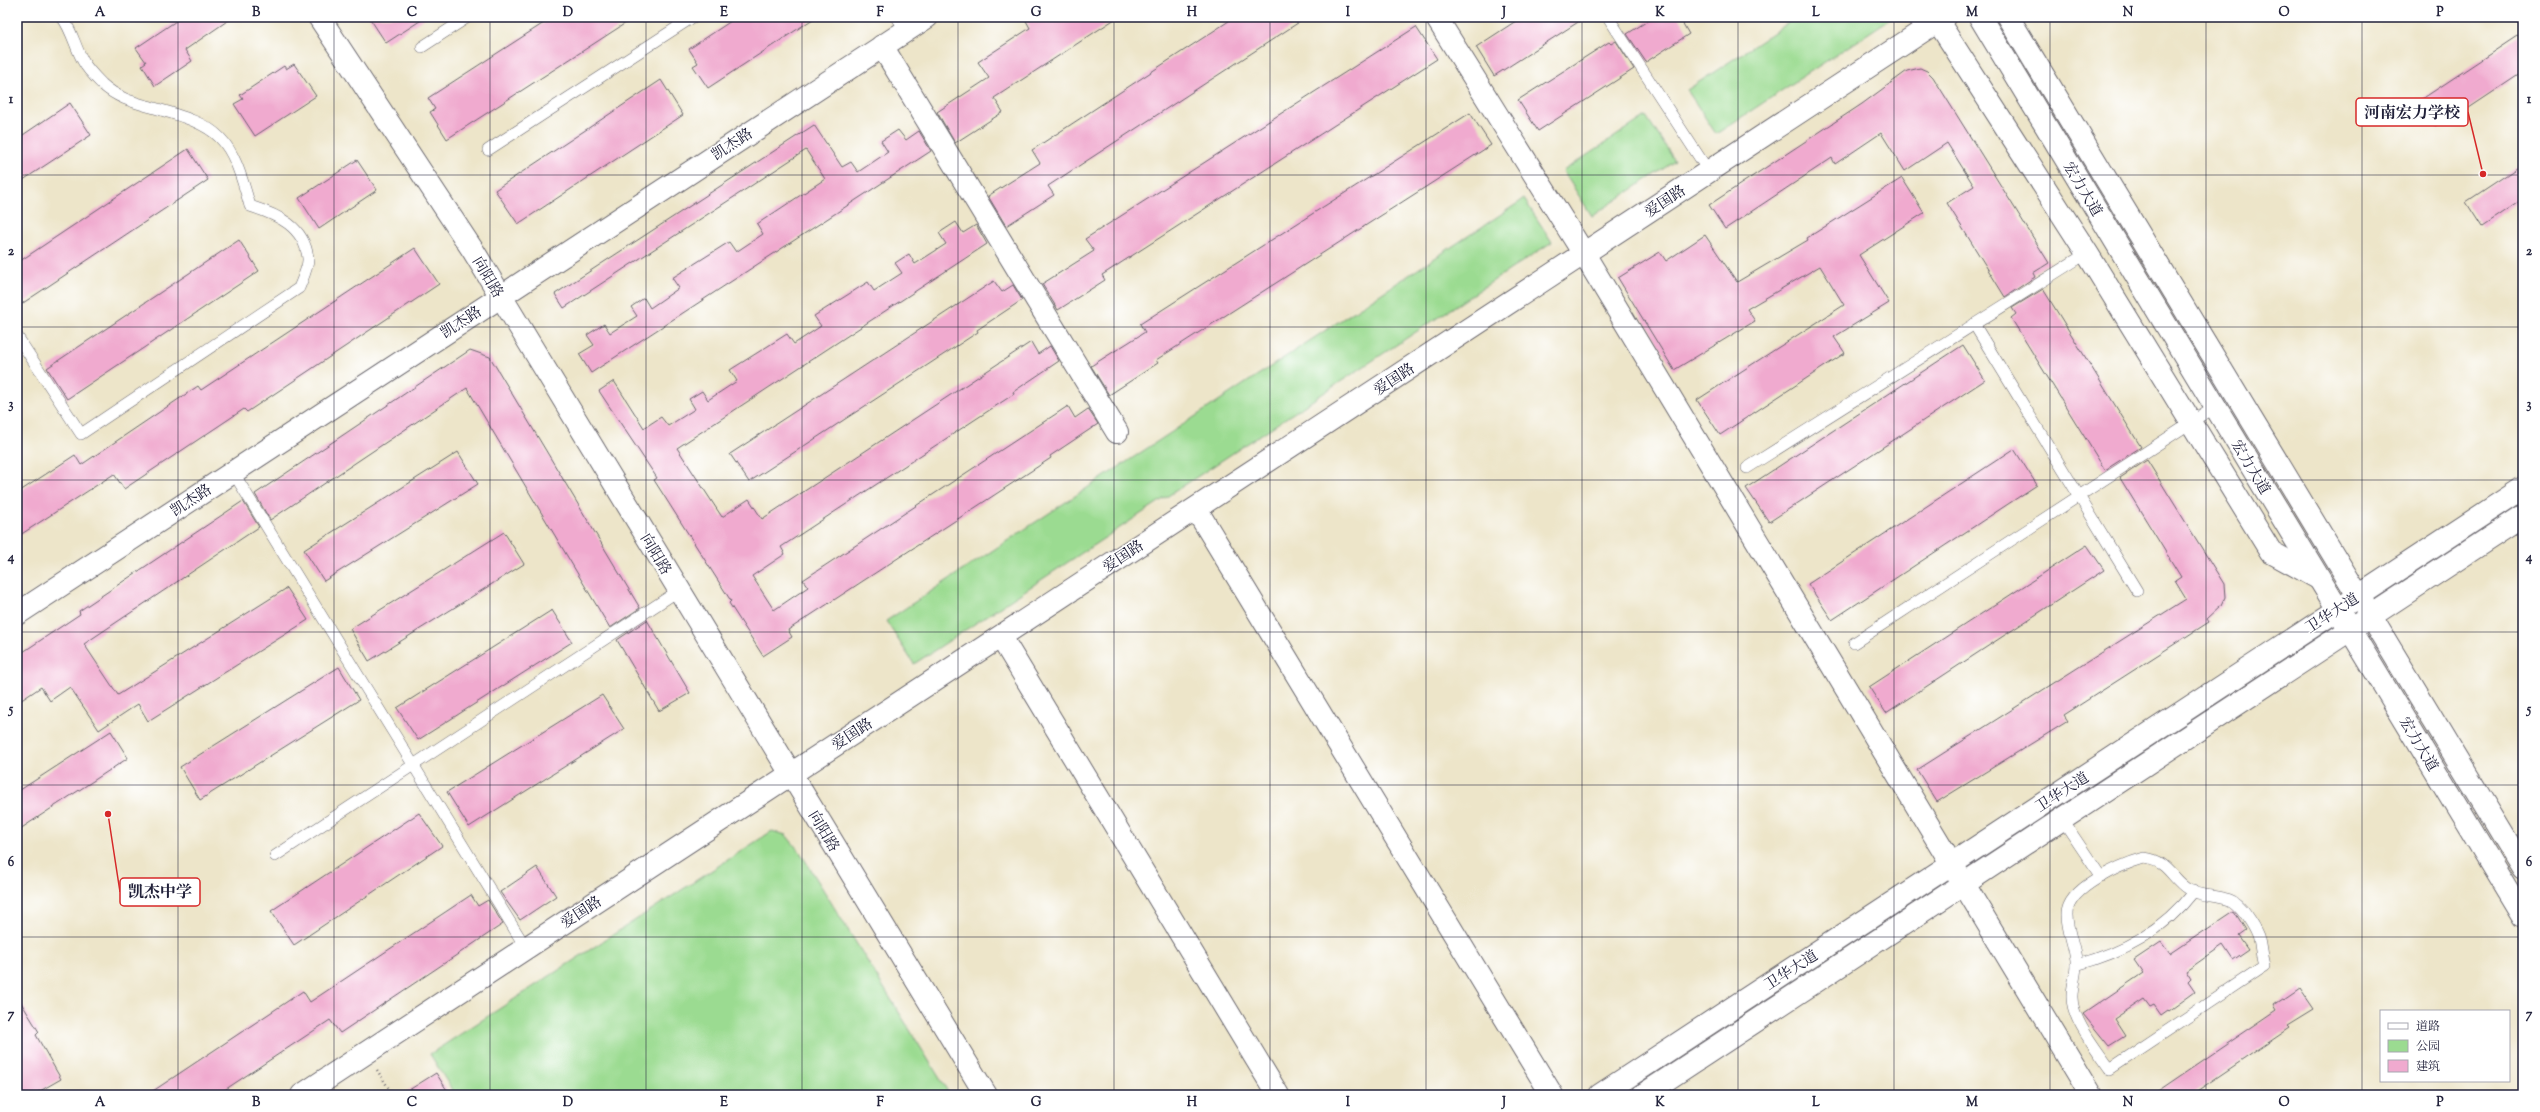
<svg xmlns="http://www.w3.org/2000/svg" width="2540" height="1112" viewBox="0 0 2540 1112" font-family="'Sorts Mill Goudy','Noto Serif SC',serif">
	<rect width="100%" height="100%" fill="#fff"/>
	<filter id="ink" filterUnits="userSpaceOnUse"><feTurbulence type="fractalNoise" baseFrequency=".025" numOctaves="2"/><feDisplacementMap in="SourceGraphic" scale="8" xChannelSelector="R" yChannelSelector="G"/><feConvolveMatrix kernelMatrix="1 2 1 2 8 2 1 2 1" color-interpolation-filters="sRGB"/></filter>
	<filter id="wash" filterUnits="userSpaceOnUse"><feTurbulence type="fractalNoise" baseFrequency=".012" numOctaves="4" result="noise"/><feDisplacementMap in="SourceGraphic" scale="16" xChannelSelector="R" yChannelSelector="G"/><feGaussianBlur stdDeviation="0.9" result="paint"/><feColorMatrix in="noise" values="0 0 0 0 0 0 0 0 0 0 0 0 0 0 0 0 0 1.4 0 .05"/><feComposite in="paint" operator="in"/></filter>
	<g filter="url(#wash)">
		<rect width="100%" height="100%" fill="#ede5c9"/>
		<!-- green -->
		<g fill="#9bdb91" stroke="#5e7e66">
			<polygon points="1797,17 1893,17 1716,134 1687,90"/>
			<polygon points="1646,116 1675,161 1592,216 1563,171"/>
			<polygon points="1524,199 1552,242 914,664 886,621"/>
			<polygon points="772,831 786,835 800,852 950,1095 455,1095 430,1054"/>
		</g>
		<g id="blocks">
			<!-- building -->
			<g fill="#f0aacf">
				<polygon points="182,17 233,17 185,50 192,61 155,86 142,65 146,62 136,48"/>
				<polygon points="369,17 426,17 386,43"/>
				<polygon points="553,17 635,17 447,139 430,112 435,109 428,98"/>
				<polygon points="737,17 816,17 708,88 693,66 698,63 689,49"/>
				<polygon points="1024,17 1118,17 994,98 1003,112 955,143 937,112 989,78 978,62 1030,28"/>
				<polygon points="1235,17 1307,17 1048,186 1054,195 1006,226 988,196 1040,163 1032,150"/>
				<polygon points="1522,17 1586,17 1494,76 1476,47"/>
				<polygon points="1654,17 1679,17 1689,34 1646,62 1627,34"/>
				<polygon points="1416,27 1437,59 1102,275 1105,280 1058,310 1042,284 1094,251 1085,239"/>
				<polygon points="2523,32 2523,72 2454,118 2452,114 2435,126 2419,101"/>
				<polygon points="1616,41 1634,69 1538,131 1518,100 1609,42 1611,44"/>
				<polygon points="294,64 316,96 255,136 234,104 243,99 240,95 284,66 286,69"/>
				<polygon points="1920,68 1927,71 1933,77 2049,263 2033,273 2035,277 2005,297 1947,203 1974,186 1947,143 1905,171 1881,133 1835,164 1832,158 1725,229 1709,205 1862,104 1907,71"/>
				<polygon points="661,80 683,115 518,224 495,190"/>
				<polygon points="70,103 91,135 17,184 17,139"/>
				<polygon points="1470,113 1491,145 1156,360 1158,363 1109,395 1091,366 1145,332 1140,324"/>
				<polygon points="814,125 842,167 851,162 858,172 888,152 881,141 898,130 906,140 919,131 931,151 591,373 579,354 594,345 587,335 604,324 610,333 637,316 631,307 644,298 650,308 679,288 672,278 729,242 736,252 763,234 757,224 825,179 806,150 564,308 555,294"/>
				<polygon points="188,149 208,180 17,307 17,263"/>
				<polygon points="357,160 377,190 319,229 299,198"/>
				<polygon points="2523,164 2523,199 2482,227 2466,202"/>
				<polygon points="1902,178 1924,213 1859,255 1889,303 1834,337 1845,353 1720,435 1697,400 1844,305 1820,266 1747,309 1755,321 1674,370 1618,278 1660,252 1666,261 1705,235 1737,282 1808,240 1807,238"/>
				<polygon points="956,222 963,233 976,225 987,244 677,448 722,517 749,499 762,519 1031,342 1038,354 1050,346 1059,361 1013,392 1014,394 781,547 785,554 752,576 774,610 808,587 803,580 1068,406 1075,418 1088,409 1098,424 1050,456 1051,458 788,630 792,637 763,656 729,603 731,601 654,480 657,478 599,391 614,381 644,428 661,417 668,426 695,409 689,399 702,391 708,400 737,381 730,370 787,334 794,344 821,326 814,316 868,282 874,291 902,273 895,263 909,254 915,264 946,244 939,233"/>
				<polygon points="239,240 259,271 67,399 47,368"/>
				<polygon points="415,248 439,284 247,412 244,409 124,489 114,474 17,537 17,493 75,455 81,465 198,386 201,390"/>
				<polygon points="994,281 1002,292 1013,285 1022,300 977,330 978,332 749,482 730,454"/>
				<polygon points="2043,289 2141,447 2105,470 2011,318 2016,314 2012,308"/>
				<polygon points="1963,345 1985,380 1769,522 1746,488"/>
				<polygon points="470,350 490,357 640,608 610,628 467,388 270,520 255,494"/>
				<polygon points="2014,449 2037,485 1832,620 1808,584"/>
				<polygon points="458,452 478,484 324,581 304,550"/>
				<polygon points="2147,460 2224,584 2225,597 2221,606 2207,619 2209,622 2064,715 2068,721 1937,802 1917,770 2186,599 2175,581 2181,577 2120,478"/>
				<polygon points="243,501 259,527 84,644 118,695 287,588 308,620 148,721 138,704 99,730 70,687 50,701 41,687 17,703 17,656 80,614 79,611"/>
				<polygon points="504,532 524,564 369,661 350,629"/>
				<polygon points="2087,545 2104,570 1886,713 1869,687"/>
				<polygon points="552,610 572,642 418,740 397,708"/>
				<polygon points="647,620 690,693 659,711 617,640"/>
				<polygon points="339,667 359,700 200,800 180,767"/>
				<polygon points="602,695 624,729 469,827 447,792"/>
				<polygon points="111,731 128,758 17,831 17,792"/>
				<polygon points="419,813 442,846 294,945 271,911"/>
				<polygon points="537,867 556,896 520,920 500,892"/>
				<polygon points="471,895 478,906 488,900 503,924 340,1033 330,1020 217,1095 147,1095 303,991 310,1002"/>
				<polygon points="2234,911 2246,930 2239,935 2249,949 2233,960 2223,945 2186,971 2191,979 2188,982 2195,992 2169,1011 2168,1010 2161,1015 2154,1005 2150,1007 2144,999 2114,1019 2125,1036 2109,1046 2083,1014 2143,973 2134,960 2161,942 2170,954"/>
				<polygon points="2299,988 2314,1010 2288,1026 2290,1028 2191,1095 2152,1095 2277,1010 2274,1005"/>
				<polygon points="17,996 39,1032 36,1035 61,1079 33,1095 17,1095"/>
				<polygon points="436,1073 450,1095 401,1095"/>
			</g>
		</g>
	</g>
	<g filter="url(#ink)">
		<use href="#blocks" fill-opacity="0" stroke="#69666d" stroke-width="1"/>
		<g fill="none" stroke-linecap="round" stroke-linejoin="round">
			<defs>
				<g id="lane">
					<polyline points="897,17 906,31"/>
					<polyline points="1608,17 1709,172"/>
					<polyline points="422,47 468,17"/>
					<polyline points="488,150 693,17"/>
					<polyline points="1974,324 2137,591"/>
					<path d="M17,336l64,98 218,-146c3,-8 10,-22 9,-30 -4,-32 -30,-43 -58,-52 -20,-71 -28,-79 -99,-99 -18,-5 -34,-9 -49,-23 -6,-6 -15,-15 -19,-23 -8,-14 -11,-31 -21,-44"/>
					<polyline points="1747,468 2087,253"/>
					<polyline points="233,472 526,948"/>
					<polyline points="1854,643 2215,407"/>
					<polyline points="2062,819 2101,877"/>
					<polyline points="275,856 678,591"/>
					<path d="M2144,858c25,3 26,19 44,31 13,8 28,6 42,11 10,3 24,26 28,36 3,10 3,20 6,30l-154,103c-13,-19 -39,-50 -38,-73 0,-12 5,-23 4,-36 -2,-15 -9,-30 -9,-45 -1,-27 56,-51 77,-57z"/>
					<path d="M2076,965c48,-13 87,-34 118,-74"/>
				</g>
				<g id="street">
					<polyline points="1436,17 1584,254 2091,1095"/>
					<polyline points="1935,17 2087,253 2271,552 2318,578"/>
					<polyline points="882,46 1117,432"/>
					<polyline points="1196,509 1552,1095"/>
					<polyline points="1001,637 1278,1095"/>
				</g>
				<g id="secondary">
					<polyline points="319,17 474,252 986,1095"/>
					<polyline points="1980,17 2523,916"/>
					<polyline points="2008,17 2523,868"/>
					<polyline points="17,614 927,17"/>
					<polyline points="302,1095 1944,17"/>
					<polyline points="1600,1095 2523,488"/>
					<polyline points="1643,1095 2523,516"/>
				</g>
			</defs>
			<!-- lane casing -->
			<use href="#lane" stroke="#69666d" stroke-width="12"/>
			<!-- street casing -->
			<use href="#street" stroke="#69666d" stroke-width="24"/>
			<!-- secondary casing -->
			<use href="#secondary" stroke="#69666d" stroke-width="24"/>
			<!-- path -->
			<polyline stroke="#69666d" stroke-width="2.5" stroke-dasharray="1 3" stroke-linecap="butt" points="377,1070 393,1095"/>
			<!-- lane -->
			<use href="#lane" stroke="#fff" stroke-width="11"/>
			<!-- street -->
			<use href="#street" stroke="#fff" stroke-width="22"/>
			<!-- secondary -->
			<use href="#secondary" stroke="#fff" stroke-width="22"/>
		</g>
	</g>
	<!-- grid -->
	<path fill="none" stroke="#22223b" stroke-width="1" stroke-opacity="0.55" d="M178,17v1078M334,17v1078M490,17v1078M646,17v1078M802,17v1078M958,17v1078M1114,17v1078M1270,17v1078M1426,17v1078M1582,17v1078M1738,17v1078M1894,17v1078M2050,17v1078M2206,17v1078M2362,17v1078M17,175h2506M17,327h2506M17,480h2506M17,632h2506M17,785h2506M17,937h2506"/>
	<g text-anchor="middle" stroke-width="3" stroke-linejoin="round" paint-order="stroke">
		<!-- street labels -->
		<g font-size="15" fill="#22223b" stroke="#fff">
			<text transform="translate(732 144) rotate(-33)" y="5">凯杰路</text>
			<text transform="translate(2083 189) rotate(59)" y="5">宏力大道</text>
			<text transform="translate(1665 201) rotate(-33)" y="5">爱国路</text>
			<text transform="translate(488 277) rotate(59)" y="5">向阳路</text>
			<text transform="translate(461 322) rotate(-33)" y="5">凯杰路</text>
			<text transform="translate(1394 379) rotate(-33)" y="5">爱国路</text>
			<text transform="translate(2251 467) rotate(59)" y="5">宏力大道</text>
			<text transform="translate(191 500) rotate(-33)" y="5">凯杰路</text>
			<text transform="translate(656 554) rotate(59)" y="5">向阳路</text>
			<text transform="translate(1123 556) rotate(-33)" y="5">爱国路</text>
			<text transform="translate(2332 613) rotate(-33)" y="5">卫华大道</text>
			<text transform="translate(852 734) rotate(-33)" y="5">爱国路</text>
			<text transform="translate(2419 744) rotate(59)" y="5">宏力大道</text>
			<text transform="translate(2062 792) rotate(-33)" y="5">卫华大道</text>
			<text transform="translate(824 831) rotate(59)" y="5">向阳路</text>
			<text transform="translate(581 912) rotate(-33)" y="5">爱国路</text>
			<text transform="translate(1791 970) rotate(-33)" y="5">卫华大道</text>
		</g>
	</g>
	<!-- callouts -->
	<path fill="none" stroke="#d62828" stroke-width="1.5" d="M2483 174L2468 112M108 814L120 892"/>
	<g fill="#d62828" stroke="#fff" stroke-width="1.5">
		<circle cx="2483" cy="174" r="4"/>
		<circle cx="108" cy="814" r="4"/>
	</g>
	<g fill="#fff" stroke="#d62828" stroke-width="1.5">
		<rect x="2356" y="98" width="112" height="28" rx="4"/>
		<rect x="120" y="878" width="80" height="28" rx="4"/>
	</g>
	<g font-size="16" text-anchor="middle" font-weight="bold" fill="#22223b">
		<text x="2412" y="118">河南宏力学校</text>
		<text x="160" y="897">凯杰中学</text>
	</g>
	<!-- margin -->
	<rect width="2540" height="1112" fill="none" stroke="#fff" stroke-width="44"/>
	<!-- legend -->
	<rect x="2380" y="1010" width="130" height="72" fill="#ffffff" stroke="#a7a7b1"/>
	<rect x="2388" y="1023" width="20" height="6" fill="#ffffff" stroke="#a7a7b1"/>
	<text x="2416" y="1030" font-size="12" fill="#22223b">道路</text>
	<rect x="2388" y="1040" width="20" height="12" fill="#9bdb91" stroke="#a7a7b1"/>
	<text x="2416" y="1050" font-size="12" fill="#22223b">公园</text>
	<rect x="2388" y="1060" width="20" height="12" fill="#f0aacf" stroke="#a7a7b1"/>
	<text x="2416" y="1070" font-size="12" fill="#22223b">建筑</text>
	<rect x="22" y="22" width="2496" height="1068" fill="none" stroke="#22223b" stroke-width="1.5"/>
	<g font-size="13" text-anchor="middle" font-weight="bold" fill="#22223b">
		<text x="100" y="16">A</text>
		<text x="256" y="16">B</text>
		<text x="412" y="16">C</text>
		<text x="568" y="16">D</text>
		<text x="724" y="16">E</text>
		<text x="880" y="16">F</text>
		<text x="1036" y="16">G</text>
		<text x="1192" y="16">H</text>
		<text x="1348" y="16">I</text>
		<text x="1504" y="16">J</text>
		<text x="1660" y="16">K</text>
		<text x="1816" y="16">L</text>
		<text x="1972" y="16">M</text>
		<text x="2128" y="16">N</text>
		<text x="2284" y="16">O</text>
		<text x="2440" y="16">P</text>
		<text x="11" y="103">1</text>
		<text x="2529" y="103">1</text>
		<text x="11" y="255">2</text>
		<text x="2529" y="255">2</text>
		<text x="11" y="408">3</text>
		<text x="2529" y="408">3</text>
		<text x="11" y="561">4</text>
		<text x="2529" y="561">4</text>
		<text x="11" y="713">5</text>
		<text x="2529" y="713">5</text>
		<text x="11" y="866">6</text>
		<text x="2529" y="866">6</text>
		<text x="11" y="1018">7</text>
		<text x="2529" y="1018">7</text>
		<text x="100" y="1106">A</text>
		<text x="256" y="1106">B</text>
		<text x="412" y="1106">C</text>
		<text x="568" y="1106">D</text>
		<text x="724" y="1106">E</text>
		<text x="880" y="1106">F</text>
		<text x="1036" y="1106">G</text>
		<text x="1192" y="1106">H</text>
		<text x="1348" y="1106">I</text>
		<text x="1504" y="1106">J</text>
		<text x="1660" y="1106">K</text>
		<text x="1816" y="1106">L</text>
		<text x="1972" y="1106">M</text>
		<text x="2128" y="1106">N</text>
		<text x="2284" y="1106">O</text>
		<text x="2440" y="1106">P</text>
	</g>
</svg>
